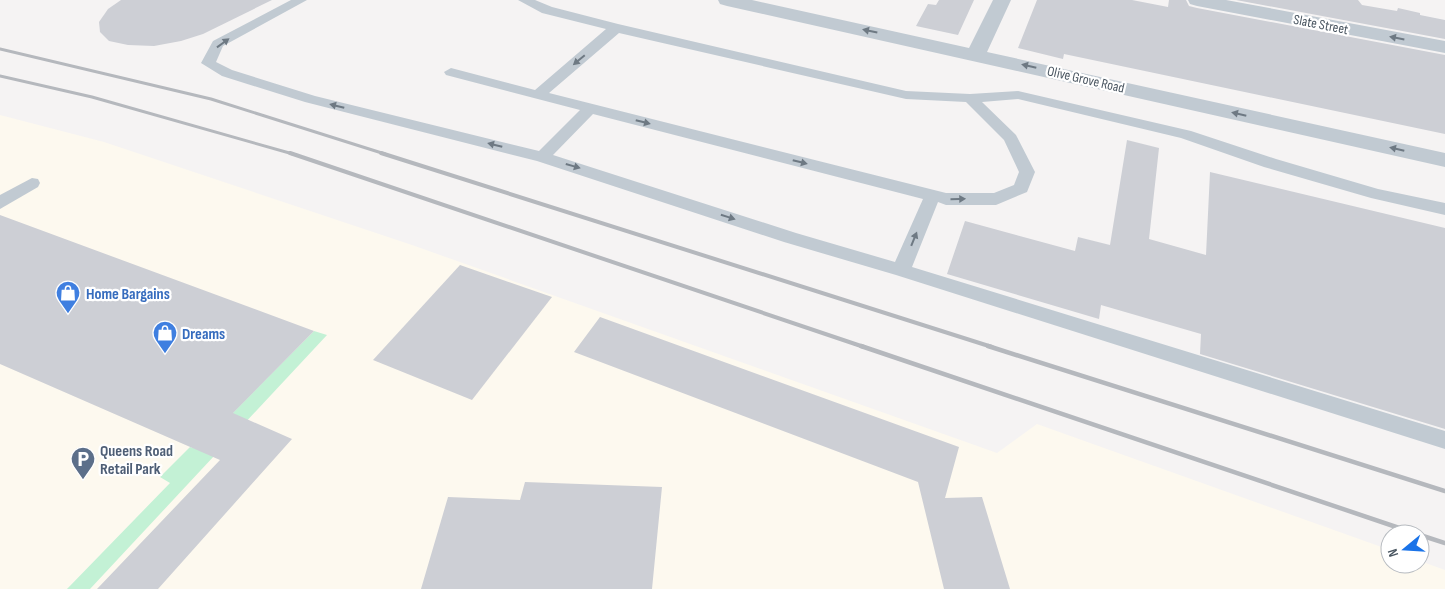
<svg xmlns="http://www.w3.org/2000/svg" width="1445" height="589" viewBox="0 0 1445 589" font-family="'Sofia Sans Condensed',sans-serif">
	<rect width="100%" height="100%" fill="#f5f3f3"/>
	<!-- commercial -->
	<polygon fill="#fdf9ef" points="0,115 104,142 412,245 997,453 1037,424 1390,550 1390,564 1420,564 1420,561 1445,570 1445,589 0,589"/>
	<!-- green -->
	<polygon fill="#c3f1d5" points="314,331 327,335 90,589 67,589 170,483 160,477 190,447 197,449"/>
	<!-- building -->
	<g fill="#cdcfd5">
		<polygon points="121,0 272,0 203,34 181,41 154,46 128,45 109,41 100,32 99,22 108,9"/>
		<polygon points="939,0 974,0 958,35 916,26 928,4 936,5"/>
		<polygon points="1037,0 1132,0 1168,7 1169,0 1186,0 1189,6 1197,8 1445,55 1445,134 1064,54 1063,59 1018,48"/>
		<polygon points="1236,0 1358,0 1362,5 1397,11 1398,8 1420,13 1420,15 1445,20 1445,39"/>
		<polygon points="1127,140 1159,148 1149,239 1206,255 1210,172 1445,228 1445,429 1200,354 1201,334 1101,305 1099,319 947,274 965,221 1075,251 1078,237 1110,245"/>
		<polygon points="0,215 314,331 233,413 292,439 158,589 97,589 220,460 0,364"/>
		<polygon points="460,265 552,297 472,400 373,360"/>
		<polygon points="600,317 959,447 945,498 982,497 1010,589 944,589 918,482 574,352"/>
		<polygon points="525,482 662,487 652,589 421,589 448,497 520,500"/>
	</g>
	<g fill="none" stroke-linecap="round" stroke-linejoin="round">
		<!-- lane -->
		<g fill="#c1cad2" fill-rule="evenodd">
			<path d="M291,0h16l-84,46 -7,16 16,8 83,26 224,55 41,-41 -134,-35 -2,-3 7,-4 84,22 71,-61 -64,-16 -24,-13h17l17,7 66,17 288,67 64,3 48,-3 173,40 85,28 102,30 67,14v12l-74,-17 -107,-31 -83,-29 -163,-39 -36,3 34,33 19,37 -8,20 -31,13h-50l-8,-3 -26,65 533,164v18l-549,-174 -112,-33 -247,-81 -232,-59 -83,-26 -21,-13 12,-22zM619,33l287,66 60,3 38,38 15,32 -5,13 -20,8h-48l-397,-100zM593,114l330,85 -28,63 -99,-29 -243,-78z"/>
			<polygon points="32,178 38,179 40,183 38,187 0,209 0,195"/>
		</g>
		<!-- street -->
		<g fill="#c1cad2" fill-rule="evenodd">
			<polygon points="718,0 752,0 969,48 993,0 1011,0 987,52 1445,153 1445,167 727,6 720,4"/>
			<polygon points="1188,0 1226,0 1445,41 1445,53 1197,6 1190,4"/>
		</g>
		<!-- rail-far2 -->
		<g stroke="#b5b8bd" stroke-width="3">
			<polyline points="0,49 211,99 385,154"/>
			<polyline points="0,76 92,97 293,154"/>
		</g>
		<!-- rail-far1 -->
		<g stroke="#b5b8bd" stroke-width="4">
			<polyline points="290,153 864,347"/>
			<polyline points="381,153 992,347"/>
		</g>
		<!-- rail -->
		<g stroke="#b5b8bd" stroke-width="4.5">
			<polyline points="861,346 1417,534"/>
			<polyline points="988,346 1445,491"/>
			<polyline points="1420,535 1445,543"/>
		</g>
	</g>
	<!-- one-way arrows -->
	<defs><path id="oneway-solid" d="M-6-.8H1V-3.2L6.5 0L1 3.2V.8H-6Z" transform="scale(1.25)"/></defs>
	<g fill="#6e7983">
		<use href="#oneway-solid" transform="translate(870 31) rotate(-168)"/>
		<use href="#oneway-solid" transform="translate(1397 38) rotate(-169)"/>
		<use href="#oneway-solid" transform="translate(223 43) rotate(-36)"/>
		<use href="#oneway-solid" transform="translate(579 60) rotate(140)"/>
		<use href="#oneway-solid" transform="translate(1029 66) rotate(-167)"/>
		<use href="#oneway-solid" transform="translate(337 106) rotate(-166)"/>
		<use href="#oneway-solid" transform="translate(1239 114) rotate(-167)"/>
		<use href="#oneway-solid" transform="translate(643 122) rotate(14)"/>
		<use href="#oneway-solid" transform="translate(495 145) rotate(-166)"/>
		<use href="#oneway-solid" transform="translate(1397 149) rotate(-167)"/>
		<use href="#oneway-solid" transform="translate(800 162) rotate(14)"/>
		<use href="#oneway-solid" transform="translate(573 166) rotate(16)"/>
		<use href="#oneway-solid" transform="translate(958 199) rotate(-1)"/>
		<use href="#oneway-solid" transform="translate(728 217) rotate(18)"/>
		<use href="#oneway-solid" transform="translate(914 239) rotate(-68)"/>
	</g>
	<!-- icons -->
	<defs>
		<symbol id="shop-pin" viewBox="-11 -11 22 30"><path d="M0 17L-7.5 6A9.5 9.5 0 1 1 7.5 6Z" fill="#3f7fe0" stroke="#fff"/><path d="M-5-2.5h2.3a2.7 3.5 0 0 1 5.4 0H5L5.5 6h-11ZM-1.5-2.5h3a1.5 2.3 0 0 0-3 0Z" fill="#fff"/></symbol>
		<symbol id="parking-pin" viewBox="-11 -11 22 30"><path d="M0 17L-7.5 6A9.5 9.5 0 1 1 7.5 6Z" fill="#5c6f8a" stroke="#fff"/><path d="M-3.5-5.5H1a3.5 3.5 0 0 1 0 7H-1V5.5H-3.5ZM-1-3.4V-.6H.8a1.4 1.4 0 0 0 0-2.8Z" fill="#fff"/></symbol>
	</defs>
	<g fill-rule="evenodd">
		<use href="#shop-pin" x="54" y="279" width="28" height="38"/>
		<use href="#shop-pin" x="151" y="319" width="28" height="38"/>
		<use href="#parking-pin" x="69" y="445" width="28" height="38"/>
	</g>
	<g text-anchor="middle" stroke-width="4.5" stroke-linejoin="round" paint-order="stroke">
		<!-- far-street labels -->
		<g font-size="14" fill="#4a5661" stroke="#fff">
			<text transform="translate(1321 24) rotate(11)" y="5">Slate Street</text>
			<text transform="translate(1086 79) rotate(13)" y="5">Olive Grove Road</text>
		</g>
		<!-- shop labels -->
		<g font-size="16" font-weight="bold" fill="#366cbe" stroke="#fff" text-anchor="start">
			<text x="86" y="299">Home Bargains</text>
			<text x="182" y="339">Dreams</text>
		</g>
		<!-- service labels -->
		<g font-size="16" font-weight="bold" fill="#4e5e75" stroke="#fff" text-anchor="start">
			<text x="100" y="456">Queens Road<tspan x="100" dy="18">Retail Park</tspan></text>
		</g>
	</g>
	<!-- north arrow -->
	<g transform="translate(1405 549) rotate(252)"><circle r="24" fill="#ffffff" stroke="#b7bbc0"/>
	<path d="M0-4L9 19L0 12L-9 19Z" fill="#1a73e8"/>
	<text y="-8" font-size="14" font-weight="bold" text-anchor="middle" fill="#4a5661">N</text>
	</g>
</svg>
